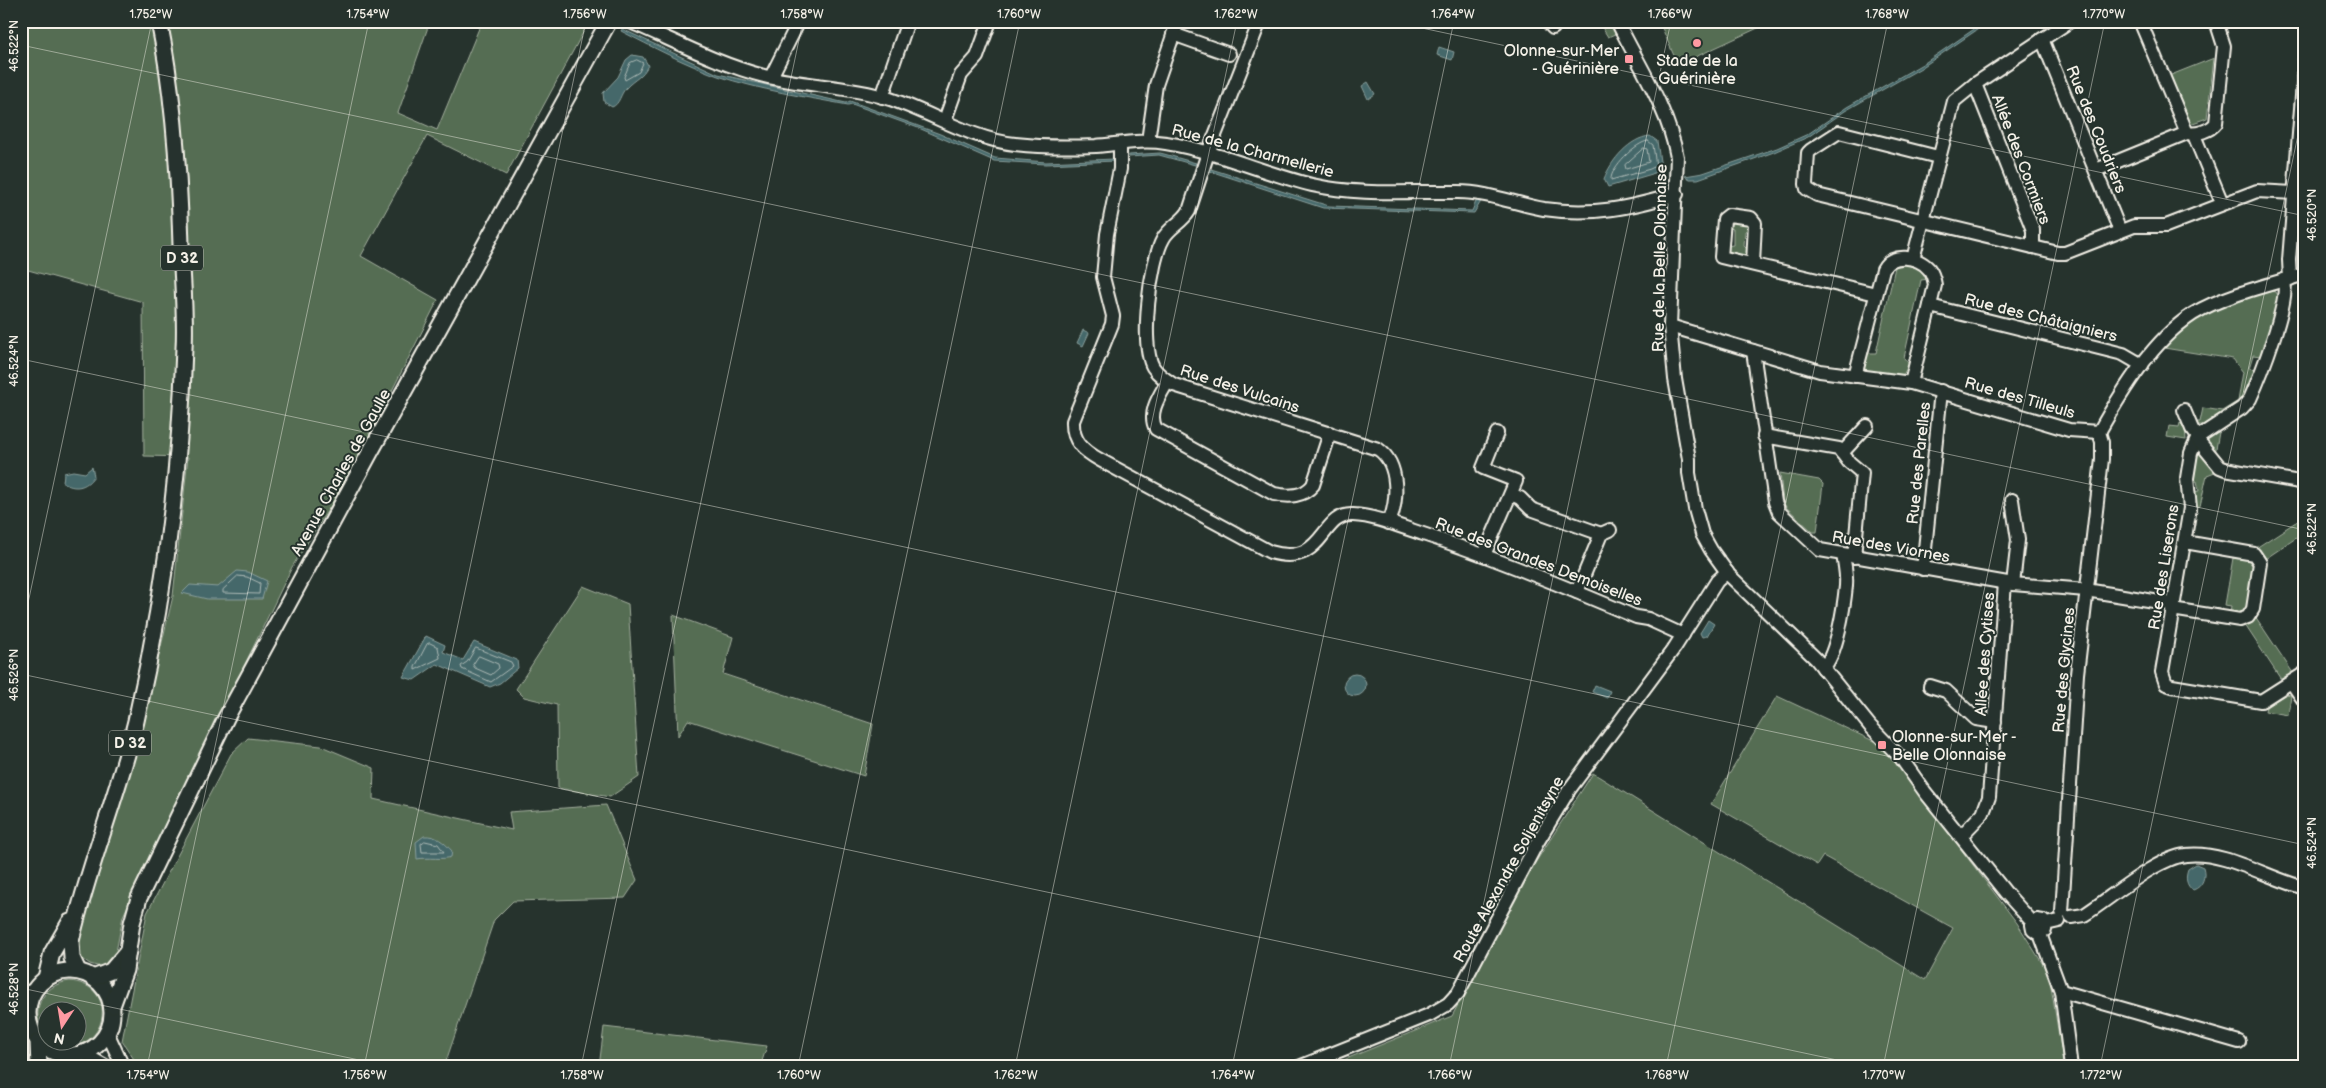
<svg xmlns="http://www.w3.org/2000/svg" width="2326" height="1088" viewBox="0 0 2326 1088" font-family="'Balsamiq Sans',sans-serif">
	<rect width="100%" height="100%" fill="#26332d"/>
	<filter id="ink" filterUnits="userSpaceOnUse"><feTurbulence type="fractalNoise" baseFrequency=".02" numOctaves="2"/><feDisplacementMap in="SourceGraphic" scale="10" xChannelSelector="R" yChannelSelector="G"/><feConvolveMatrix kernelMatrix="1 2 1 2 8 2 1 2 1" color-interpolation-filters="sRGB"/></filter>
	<g filter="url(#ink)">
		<!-- green -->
		<g fill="#546d53" stroke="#a4af9e">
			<polygon points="21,21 414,21 428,27 398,113 437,130 482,21 574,21 586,27 506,175 427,136 361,256 438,300 345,483 292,567 123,916 115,957 104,968 90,964 80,957 77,940 134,760 173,596 188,457 144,456 143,302 21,268"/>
			<polygon points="1598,21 1612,21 1616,29 1614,31 1615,34 1608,37"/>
			<polygon points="1659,21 1773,21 1678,65"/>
			<polygon points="2214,58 2207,118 2190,124 2166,77"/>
			<polygon points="1732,221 1749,224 1751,228 1745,231 1744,246 1749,251 1748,255 1744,256 1726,251 1726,246 1733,245 1733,229 1727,227"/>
			<polygon points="1904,265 1918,267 1929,279 1921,280 1904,358 1909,364 1903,375 1866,371 1864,368 1867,353 1876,353 1895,267"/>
			<polygon points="2269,290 2275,292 2278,297 2275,314 2261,356 2253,355 2249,368 2256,369 2244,399 2203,425 2197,425 2196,422 2200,422 2203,408 2222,411 2238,401 2243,372 2233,359 2164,348 2171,342 2170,338 2211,309"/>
			<polygon points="2180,423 2185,428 2186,440 2167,437 2169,426 2179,427"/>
			<polygon points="2220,427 2215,454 2206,438"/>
			<polygon points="2197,451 2200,451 2215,472 2207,475 2200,506 2194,507 2192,492 2199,491 2197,481 2190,482"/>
			<polygon points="1780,473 1819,480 1823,484 1817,532 1813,532 1786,507 1783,501"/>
			<polygon points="2305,516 2305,532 2265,559 2260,551 2253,550"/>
			<polygon points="2233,558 2248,560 2253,566 2246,608 2241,614 2230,613 2231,606 2225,605"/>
			<polygon points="583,586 628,604 639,777 610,797 558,788 557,705 524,697 516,689"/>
			<polygon points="673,615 733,637 723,674 873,724 864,776 688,720 678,736"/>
			<polygon points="2255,616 2293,673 2282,681 2245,625"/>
			<polygon points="2286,694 2291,695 2288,715 2265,711 2266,707"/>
			<polygon points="1777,696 1882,745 2017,923 2049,974 2064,1067 1326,1067 1452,1016 1528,874 1593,773 1925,980 1953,928 1823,856 1817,865 1711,804"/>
			<polygon points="248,738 321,746 374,768 373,799 512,830 509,812 606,805 637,880 625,898 513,901 494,920 444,1067 139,1067 122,1041 147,913 231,754"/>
			<path d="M70,981c56,6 32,84 -18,60l26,-1v-30h-30l-1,26c-20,-22 -5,-52 23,-55z"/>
			<polygon points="604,1027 767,1046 760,1067 599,1067"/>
		</g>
		<!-- water -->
		<g fill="#44686a" stroke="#8a9f9c">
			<polygon points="1986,21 1990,21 1921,68 1845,111 1808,137 1774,152 1698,179 1690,179 1685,176 1703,173 1777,148 1808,134 1847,107 1926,62"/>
			<path d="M622,29l96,45 128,29 4,-2 90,33 55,24 51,4 68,-3 1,2 -69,3 -52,-3 -73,-32 -69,-25 -4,1c-43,-8 -88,-15 -130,-29 -33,-12 -66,-29 -97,-45z"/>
			<polygon points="1439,47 1454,52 1452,60 1437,55"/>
			<path d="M632,55l11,2 5,8c-5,12 -14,14 -22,23 -6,6 -6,16 -14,19l-8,-5 -1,-9 15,-16 8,-17z"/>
			<polygon points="1368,82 1375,94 1368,99 1362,86"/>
			<path d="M1650,136l7,5 4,27 -9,6 -44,13 -4,-8c7,-19 26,-41 46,-43z"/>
			<polygon points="1160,153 1164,154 1196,163 1195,165 1159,155 1129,157 1129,155"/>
			<polygon points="1211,169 1329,206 1472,211 1478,197 1483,198 1474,213 1323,208 1210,171"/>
			<polygon points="1083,330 1089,333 1083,346 1077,343"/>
			<path d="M92,467l2,9c-8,12 -19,14 -31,7l1,-10 9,-2 12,2z"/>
			<polygon points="237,571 248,572 267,581 262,599 207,599 182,593 190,585 218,587"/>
			<polygon points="1708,620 1714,624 1707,636 1702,637 1700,633"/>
			<polygon points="426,636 445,645 443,652 463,660 474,642 517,660 518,668 500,683 490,687 437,664 414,680 403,677"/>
			<circle cx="1355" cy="685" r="11"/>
			<polygon points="1595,685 1610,691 1607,698 1592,692"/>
			<path d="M424,836c12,-1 20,6 28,15l-1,6c-6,3 -24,0 -34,2l-1,-17z"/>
			<path d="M2196,864l7,3c3,9 0,20 -10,23 -7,-4 -8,-13 -5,-21z"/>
		</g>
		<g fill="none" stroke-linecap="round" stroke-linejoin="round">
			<!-- shore -->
			<g stroke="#aebab6" stroke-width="1">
				<polygon points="637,60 643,63 639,72 625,80 624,77 630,63"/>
				<path d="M1648,141l5,4 3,21 -6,3 -39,11c-1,-12 25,-38 37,-39z"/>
				<polygon points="1644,148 1647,149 1649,162 1626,169 1625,165"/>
				<polygon points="238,576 247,577 260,583 259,594 223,593 223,590"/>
				<polygon points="430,643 438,647 440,658 415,670 415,667 427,644"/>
				<polygon points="476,648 511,662 513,666 491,682 462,669 461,666 467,662"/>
				<polygon points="479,656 498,664 499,668 491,675 475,668 473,665"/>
				<polygon points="425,841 438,844 444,852 422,852 421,844"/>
			</g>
			<defs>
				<g id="minor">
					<path d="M628,21c45,19 89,43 136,55 41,10 84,10 123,22 42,13 83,41 128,46 26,3 54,3 81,2 24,-2 46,-7 70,-3 50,8 97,30 146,42 49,11 97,6 146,7 29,0 58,12 86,17 49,7 85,-1 133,-15"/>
					<path d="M1260,21l-52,132 -19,58c-7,12 -20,16 -26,28 -13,23 -23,105 -10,128 5,8 13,13 21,18l204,64c22,15 20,52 11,74"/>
					<polyline points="1547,21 1553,28"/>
					<path d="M1617,21c22,45 51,87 60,136l-7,169 5,53 14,80v14l6,36 7,25 9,16 18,25 87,84 54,67 31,32 24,34 81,101 27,30"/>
					<polyline points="2140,21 2187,133"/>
					<polyline points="1173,34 1229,54"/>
					<polyline points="2042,39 2120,231"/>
					<polyline points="771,77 799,21"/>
					<polyline points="1975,84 2033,230 2033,247"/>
					<polyline points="882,97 908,21"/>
					<polyline points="945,120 961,75 977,57 990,21"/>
					<path d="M2187,133c9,2 23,-2 29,-10l8,-77 -8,-25"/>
					<polyline points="2194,135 2222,203"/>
					<polyline points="1148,141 1156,85 1178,21"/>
					<path d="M1120,144v25l-13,65 -4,43 10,39 -1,8 -39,97c-1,21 11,30 27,39l170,92c56,16 49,-39 83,-37 23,1 48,12 70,19 73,24 143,53 213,83l12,2 35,16"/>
					<polyline points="1938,157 1839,132 1811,150 1808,153 1806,184 1807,189 1817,195 2058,253 2065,253 2134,226 2166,226 2257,191 2294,193 2305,191"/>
					<polyline points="2096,170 2187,133"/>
					<polyline points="1913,259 1954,101 1975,84 2070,21"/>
					<polyline points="1753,264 1755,223 1751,218 1729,215 1724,219 1721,257 1876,294"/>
					<polyline points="2290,279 2289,260 2305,58"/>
					<path d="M2284,280c6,22 -24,97 -34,119l-8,9 -44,29 -7,16 -4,25 3,30 -28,164 4,12 6,2 89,15 44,-28"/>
					<polyline points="1930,306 2123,354 2142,365"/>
					<polyline points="1670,326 1820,371 1911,383 2069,430 2099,432"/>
					<polyline points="1753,351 1775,502 1779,512 1820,550 2013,584 2086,590 2172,604"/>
					<path d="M1855,376l28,-107c9,-17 35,-13 46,0 4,5 5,10 6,16l-24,98"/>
					<path d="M1168,381c-8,14 -21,32 -12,48l118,65c15,3 29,3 39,-9l17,-52"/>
					<polyline points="2184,410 2192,429 2198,437"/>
					<path d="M2099,432c23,-41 54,-92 94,-118 29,-18 79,-30 112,-40"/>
					<polyline points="1764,436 1839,449 1849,462 1862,473 1854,557"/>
					<polyline points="2197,439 2220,467 2225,469 2305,483"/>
					<polyline points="1842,453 1867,426"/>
					<polyline points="1511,494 1520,498 1531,509 1601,534"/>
					<polyline points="2012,500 2018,540 2013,584"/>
					<polyline points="1484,555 1516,481 1483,468 1497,433"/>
					<polyline points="1923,569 1941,391"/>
					<polyline points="1577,592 1601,534 1610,530"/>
					<polyline points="2172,609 2240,620 2248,617 2253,609 2260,563 2254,554 2185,542"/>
					<path d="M1823,668c14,-13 21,-62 23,-82 1,-11 -1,-20 -3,-31"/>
					<polyline points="2292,683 2305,702"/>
					<polyline points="1930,686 1946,691 1976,719 1995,722"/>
					<polyline points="1961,836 1983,813 1989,797 2005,583"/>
					<polyline points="2062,912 2077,674 2102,459 2102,442 2099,432"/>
					<path d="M2071,917l13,-2c27,-17 72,-57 102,-60 37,-5 83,24 119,33"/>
					<polyline points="2046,924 2045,930 2037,933 2033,930 2032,925 2037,920 2043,921 2046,924 2059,921"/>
					<polyline points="2040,934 2061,991 2071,1067"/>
					<polyline points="2061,991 2239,1042"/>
					<polyline points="21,994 35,990"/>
					<polyline points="21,1016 28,1022"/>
					<polyline points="108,1034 123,1067"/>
					<polyline points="84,1054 107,1067"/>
					<polyline points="1299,1067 1429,1015 1448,1004 1458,993 1537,843 1569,790 1675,647 1717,581 1727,572"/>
				</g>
				<g id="major">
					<circle cx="70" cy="1013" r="42"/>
					<path d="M78,971l-6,-13 -1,-17c17,-74 47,-146 65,-220 28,-122 44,-248 48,-373 2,-34 -2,-69 -3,-103 -2,-74 -7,-151 -22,-224"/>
					<polyline points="46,978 52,953 70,922"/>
					<polyline points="93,978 111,971 128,951"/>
					<polyline points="112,1006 125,970 132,923 139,898 226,718 372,449 609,21"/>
					<polyline points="38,1042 39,1067"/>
				</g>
			</defs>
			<!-- minor casing -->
			<use href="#minor" stroke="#f4f1e8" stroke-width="16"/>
			<!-- major casing -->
			<use href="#major" stroke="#f4f1e8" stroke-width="19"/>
			<!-- minor -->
			<use href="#minor" stroke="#26332d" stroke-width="12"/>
			<!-- major -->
			<use href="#major" stroke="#26332d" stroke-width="15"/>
		</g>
	</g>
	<!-- ticks -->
	<path fill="none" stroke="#f4f1e8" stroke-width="1" stroke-opacity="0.45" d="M1389,21l916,195M21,45l2284,485M21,359l2284,486M21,636l131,-615M21,674l1849,393M21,988l371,79M147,1067l222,-1046M364,1067l222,-1046M581,1067l222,-1046M798,1067l222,-1046M1015,1067l222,-1046M1232,1067l222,-1046M1449,1067l222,-1046M1666,1067l222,-1046M1883,1067l222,-1046M2100,1067l205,-965"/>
	<!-- markers -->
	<g fill="#ff9aa2" stroke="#26332d" stroke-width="2">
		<circle cx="1697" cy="43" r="5"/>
		<rect x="1624" y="54" width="10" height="10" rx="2.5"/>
		<rect x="1877" y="740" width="10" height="10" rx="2.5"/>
	</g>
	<g text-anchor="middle" stroke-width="4" stroke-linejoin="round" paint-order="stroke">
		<!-- shield labels -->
		<g fill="#26332d" stroke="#b6b8b0" stroke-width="1">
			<rect x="161" y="245.5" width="42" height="25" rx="4"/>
			<rect x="109" y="730.5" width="42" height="25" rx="4"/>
		</g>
		<g font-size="15" font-weight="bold" fill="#f4f1e8">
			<text x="182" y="263">D 32</text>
			<text x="130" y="748">D 32</text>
		</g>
		<!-- poi labels -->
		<g font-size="16" fill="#f4f1e8" stroke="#26332d" text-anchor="end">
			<text x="1619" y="56">Olonne-sur-Mer<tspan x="1619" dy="18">- Guérinière</tspan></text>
			<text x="1697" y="66" text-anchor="middle">Stade de la<tspan x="1697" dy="18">Guérinière</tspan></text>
			<text x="1892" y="742" text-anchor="start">Olonne-sur-Mer -<tspan x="1892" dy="18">Belle Olonnaise</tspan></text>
		</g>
		<!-- street labels -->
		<g font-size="16" fill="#f4f1e8" stroke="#26332d">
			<text transform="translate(2097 129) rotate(68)" y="6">Rue des Coudriers</text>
			<text transform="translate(1253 150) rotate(15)" y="6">Rue de la Charmellerie</text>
			<text transform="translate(2022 159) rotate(69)" y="6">Allée des Cormiers</text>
			<text transform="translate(1659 258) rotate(-89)" y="6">Rue de la Belle Olonnaise</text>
			<text transform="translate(2041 317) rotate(14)" y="6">Rue des Châtaigniers</text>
			<text transform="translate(1240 388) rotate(18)" y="6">Rue des Vulcains</text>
			<text transform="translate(2020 397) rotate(16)" y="6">Rue des Tilleuls</text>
			<text transform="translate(1918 463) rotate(-84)" y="6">Rue des Parelles</text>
			<text transform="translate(340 472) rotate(-61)" y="6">Avenue Charles de Gaulle</text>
			<text transform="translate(1891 546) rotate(10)" y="6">Rue des Viornes</text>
			<text transform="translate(1539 561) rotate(21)" y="6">Rue des Grandes Demoiselles</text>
			<text transform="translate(2163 567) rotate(-81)" y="6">Rue des Liserons</text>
			<text transform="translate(1984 654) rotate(-86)" y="6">Allée des Cytises</text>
			<text transform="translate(2063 670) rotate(-85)" y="6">Rue des Glycines</text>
			<text transform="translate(1508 869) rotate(-61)" y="6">Route Alexandre Soljenitsyne</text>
		</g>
	</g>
	<!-- margin -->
	<rect width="2326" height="1088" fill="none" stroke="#26332d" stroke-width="55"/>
	<!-- north arrow -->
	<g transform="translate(62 1026) rotate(192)"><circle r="24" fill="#26332d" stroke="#787f78"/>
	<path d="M0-4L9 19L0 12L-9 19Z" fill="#ff9aa2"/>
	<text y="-8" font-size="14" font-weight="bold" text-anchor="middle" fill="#f4f1e8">N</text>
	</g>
	<rect x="28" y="28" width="2270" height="1032" fill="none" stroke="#f4f1e8" stroke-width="2"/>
	<g font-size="12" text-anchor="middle" fill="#f4f1e8">
		<text x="151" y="18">1.752°W</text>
		<text x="368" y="18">1.754°W</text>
		<text x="585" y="18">1.756°W</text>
		<text x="802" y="18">1.758°W</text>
		<text x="1019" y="18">1.760°W</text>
		<text x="1236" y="18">1.762°W</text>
		<text x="1453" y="18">1.764°W</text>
		<text x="1670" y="18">1.766°W</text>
		<text x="1887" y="18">1.768°W</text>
		<text x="2104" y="18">1.770°W</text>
		<text transform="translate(14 46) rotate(-90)" y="4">46.522°N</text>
		<text transform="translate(2312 215) rotate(-90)" y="4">46.520°N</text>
		<text transform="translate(14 361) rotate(-90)" y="4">46.524°N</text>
		<text transform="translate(2312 529) rotate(-90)" y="4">46.522°N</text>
		<text transform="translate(14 675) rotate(-90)" y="4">46.526°N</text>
		<text transform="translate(2312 843) rotate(-90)" y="4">46.524°N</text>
		<text transform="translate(14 989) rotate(-90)" y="4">46.528°N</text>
		<text x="148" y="1079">1.754°W</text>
		<text x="365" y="1079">1.756°W</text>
		<text x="582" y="1079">1.758°W</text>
		<text x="799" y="1079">1.760°W</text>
		<text x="1016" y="1079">1.762°W</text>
		<text x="1233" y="1079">1.764°W</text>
		<text x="1450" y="1079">1.766°W</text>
		<text x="1667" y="1079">1.768°W</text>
		<text x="1884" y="1079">1.770°W</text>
		<text x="2101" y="1079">1.772°W</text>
	</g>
</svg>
